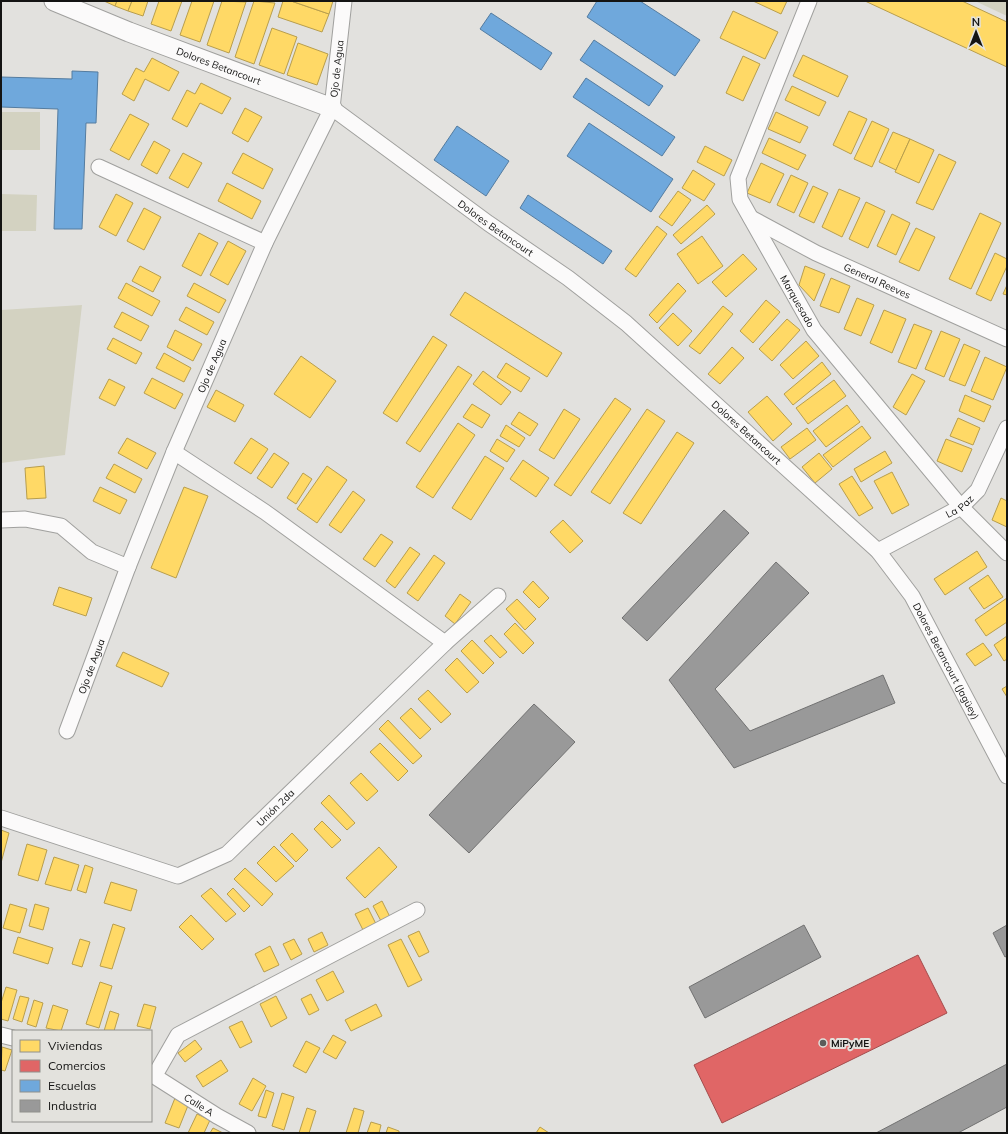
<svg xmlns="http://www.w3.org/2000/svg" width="1008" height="1134" viewBox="0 0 1008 1134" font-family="Mulish,sans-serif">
	<rect width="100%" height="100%" fill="#e2e1de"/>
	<!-- green -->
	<g fill="#d3d2c1">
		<polygon points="975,1 1007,1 1007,16"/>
		<rect x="1" y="112" width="39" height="38"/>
		<polygon points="1,194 37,195 36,231 1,231"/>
		<polygon points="82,305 65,455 1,463 1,310"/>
	</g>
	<!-- homes -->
	<g fill="#ffd966" stroke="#b89e4d">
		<polygon points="104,1 117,1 115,6"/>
		<polygon points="117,1 132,1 128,11 115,6"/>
		<polygon points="132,1 148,1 143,16 128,11"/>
		<polygon points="159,1 182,1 171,31 151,24"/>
		<polygon points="192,1 214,1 200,42 180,35"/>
		<polygon points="222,1 246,2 229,53 207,45"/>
		<polygon points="254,1 275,3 254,64 235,57"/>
		<polygon points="283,1 291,1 329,14 322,32 278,17"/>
		<polygon points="291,1 333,1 329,14"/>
		<polygon points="753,1 787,1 781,14"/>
		<polygon points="865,1 962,1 1007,22 1007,67"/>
		<polygon points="733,11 778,32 765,59 720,38"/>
		<polygon points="272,28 297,37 284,74 259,65"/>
		<polygon points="298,43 328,54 317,85 287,75"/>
		<polygon points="803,55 848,76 838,97 793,76"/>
		<polygon points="743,56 760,64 743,101 726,93"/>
		<polygon points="152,58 179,72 169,91 145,79 134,101 122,94 136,68 144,72"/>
		<polygon points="201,83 231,98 222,114 200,103 187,127 172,119 187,90 195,94"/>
		<polygon points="792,86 826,102 819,116 785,100"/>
		<polygon points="245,108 262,117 248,142 232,133"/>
		<polygon points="849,111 867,119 851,154 833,145"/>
		<polygon points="776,112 808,127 800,143 768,129"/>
		<polygon points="130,114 149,124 129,160 110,150"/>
		<polygon points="872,121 889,129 872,167 854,159"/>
		<polygon points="893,132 910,139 896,170 879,162"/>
		<polygon points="769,138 806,155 798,170 762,153"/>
		<polygon points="910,139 934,150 919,183 895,172"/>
		<polygon points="154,141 170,150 157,174 141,165"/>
		<polygon points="705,146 732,160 724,176 697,162"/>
		<polygon points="183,153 202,163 188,188 169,178"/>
		<polygon points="243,153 273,169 263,189 232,173"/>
		<polygon points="939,154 956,162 933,210 916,203"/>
		<polygon points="761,163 784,174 770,203 747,193"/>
		<polygon points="693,170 715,184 704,201 682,188"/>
		<polygon points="791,175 808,183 794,213 777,205"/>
		<polygon points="227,183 261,201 252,219 218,201"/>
		<polygon points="813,186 828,193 814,223 799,216"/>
		<polygon points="839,189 860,198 842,237 822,227"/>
		<polygon points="678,191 691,200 672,226 659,217"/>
		<polygon points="116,194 133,203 116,236 99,227"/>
		<polygon points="866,202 885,211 868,248 849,239"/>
		<polygon points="707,205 715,214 681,244 673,235"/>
		<polygon points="144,208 161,217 144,250 127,241"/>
		<polygon points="980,213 1001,223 971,289 949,279"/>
		<polygon points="892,214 910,223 896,255 877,246"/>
		<polygon points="657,226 667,234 636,277 625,269"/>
		<polygon points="916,228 935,237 919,271 899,262"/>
		<polygon points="199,233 218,243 201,276 182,266"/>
		<polygon points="702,236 723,266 698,284 677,254"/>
		<polygon points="228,241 246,251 228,285 210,275"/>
		<polygon points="995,253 1007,259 1007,266 991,301 976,294"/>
		<polygon points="743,254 757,269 726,297 712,282"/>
		<polygon points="140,266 161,277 153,292 132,281"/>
		<polygon points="805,266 825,274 814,301 799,285"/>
		<polygon points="831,278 850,286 839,313 820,306"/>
		<polygon points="126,283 160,301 152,316 118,298"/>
		<polygon points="194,283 226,300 219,313 187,296"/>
		<polygon points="678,283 686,291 657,323 649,315"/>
		<polygon points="1007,285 1007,295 1003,294"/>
		<polygon points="465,292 562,353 547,377 450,315"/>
		<polygon points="857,298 874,305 861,336 844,329"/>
		<polygon points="766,300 780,312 753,343 740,331"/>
		<polygon points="723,306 733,314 700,354 689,346"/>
		<polygon points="186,307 214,322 207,335 179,320"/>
		<polygon points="884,310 906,319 892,353 870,343"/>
		<polygon points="122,312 149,326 141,341 114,327"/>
		<polygon points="673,313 692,331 678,346 659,328"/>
		<polygon points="787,319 800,330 772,361 759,349"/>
		<polygon points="914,324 932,331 916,369 898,362"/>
		<polygon points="175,330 202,344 193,361 167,347"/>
		<polygon points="941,331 960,339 944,377 925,369"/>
		<polygon points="433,336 447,345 397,422 383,413"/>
		<polygon points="113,338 142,353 136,364 107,349"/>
		<polygon points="806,341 819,356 793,379 780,365"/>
		<polygon points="964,344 980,351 965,386 949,380"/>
		<polygon points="732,347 744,358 720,384 708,374"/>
		<polygon points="164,353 191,368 184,382 156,368"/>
		<polygon points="301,356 336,381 310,418 274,394"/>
		<polygon points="985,357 1007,367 993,400 971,391"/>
		<polygon points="822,362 831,374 793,405 784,394"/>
		<polygon points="506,363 530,378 521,392 497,377"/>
		<polygon points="458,366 472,375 420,452 406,443"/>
		<polygon points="483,371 511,392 501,405 473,384"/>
		<polygon points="912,374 925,381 906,415 893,407"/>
		<polygon points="152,378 183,394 175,409 144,393"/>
		<polygon points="109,379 125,387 115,406 99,398"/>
		<polygon points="834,380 846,396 808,424 796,408"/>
		<polygon points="216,390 244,405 235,422 207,407"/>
		<polygon points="965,395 991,406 984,422 959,411"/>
		<polygon points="767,396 792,424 773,441 748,412"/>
		<polygon points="615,398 631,409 571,496 554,485"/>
		<polygon points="472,404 490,415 482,428 463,417"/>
		<polygon points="847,405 860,422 826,447 813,431"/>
		<polygon points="564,409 580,419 554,459 539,450"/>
		<polygon points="647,409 665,421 610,504 591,492"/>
		<polygon points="519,412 538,424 530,436 511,424"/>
		<polygon points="958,418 980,428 973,445 950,436"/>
		<polygon points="458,423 475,435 433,498 416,487"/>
		<polygon points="506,425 525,438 519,447 500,436"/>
		<polygon points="862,426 871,438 833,467 823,455"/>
		<polygon points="807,428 816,440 790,459 781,447"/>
		<polygon points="677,432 694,443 641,524 623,513"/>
		<polygon points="127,438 156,453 147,469 118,453"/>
		<polygon points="251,438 268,449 251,474 234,463"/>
		<polygon points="497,439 515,450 507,462 490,451"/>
		<polygon points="946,439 972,449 962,472 937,461"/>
		<polygon points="885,451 892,463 861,482 854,469"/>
		<polygon points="274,453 289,463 272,488 257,478"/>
		<polygon points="819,453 832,469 815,483 802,467"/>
		<polygon points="485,456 504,468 471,520 452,508"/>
		<polygon points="523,460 549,478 536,497 510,479"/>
		<polygon points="114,464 142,479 135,493 106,478"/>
		<polygon points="44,466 46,498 27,499 25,468"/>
		<polygon points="327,466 347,480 317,523 297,509"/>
		<polygon points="892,472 909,505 892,514 874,481"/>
		<polygon points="303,473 312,479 296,504 287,498"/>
		<polygon points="852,476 873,508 859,516 839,484"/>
		<polygon points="100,487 127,500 120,514 93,501"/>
		<polygon points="184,487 208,496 176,578 151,568"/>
		<polygon points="353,491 365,500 341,533 329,525"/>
		<polygon points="1001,498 1007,501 1007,527 992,520"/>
		<polygon points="563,520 583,541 570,553 550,532"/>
		<polygon points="381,534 393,542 375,567 363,559"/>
		<polygon points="410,547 420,554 395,588 386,581"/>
		<polygon points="977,551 987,567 945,595 934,579"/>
		<polygon points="434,555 445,563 418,601 407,593"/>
		<polygon points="988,575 1003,597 984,609 969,588"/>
		<polygon points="533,581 549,598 539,608 523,592"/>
		<polygon points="59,587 92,598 86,616 53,605"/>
		<polygon points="460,594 471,602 455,624 445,616"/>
		<polygon points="1007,598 1007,622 986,636 975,620"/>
		<polygon points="517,599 536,619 525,630 506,609"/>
		<polygon points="515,623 534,643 523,654 504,634"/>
		<polygon points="491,635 507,652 500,658 484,641"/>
		<polygon points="1007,636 1007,659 1004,661 994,645"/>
		<polygon points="472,640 494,663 483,674 461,651"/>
		<polygon points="983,643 992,655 975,666 966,654"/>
		<polygon points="123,652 169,673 162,687 116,666"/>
		<polygon points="457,658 479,682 467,693 445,670"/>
		<polygon points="1007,686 1007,697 1002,689"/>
		<polygon points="428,690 451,714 441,723 418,699"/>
		<polygon points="411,708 431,729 420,739 400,718"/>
		<polygon points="388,720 422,756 413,764 379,729"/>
		<polygon points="380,743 408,771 398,781 370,752"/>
		<polygon points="361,773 378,791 367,801 350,783"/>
		<polygon points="329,795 355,823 347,830 321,803"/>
		<polygon points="322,821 341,840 332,848 314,829"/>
		<polygon points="1,830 9,833 1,863"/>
		<polygon points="292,833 308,850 296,862 280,845"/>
		<polygon points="27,844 47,850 38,881 18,875"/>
		<polygon points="274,846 294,866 276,882 257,863"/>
		<polygon points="379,847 397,867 365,898 346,878"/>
		<polygon points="54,857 79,865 71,891 45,884"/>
		<polygon points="85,865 93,868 86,893 77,890"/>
		<polygon points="245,868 273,894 262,906 234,879"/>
		<polygon points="111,882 137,890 131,911 104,903"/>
		<polygon points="211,888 236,914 226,922 201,896"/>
		<polygon points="233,888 250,906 244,912 227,894"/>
		<polygon points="382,901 390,917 381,921 373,906"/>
		<polygon points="10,904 27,909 20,933 3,928"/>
		<polygon points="35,904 49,908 43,930 29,926"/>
		<polygon points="368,908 377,926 364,932 355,914"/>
		<polygon points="191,915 214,939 202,950 179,927"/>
		<polygon points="113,924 125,928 112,969 100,966"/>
		<polygon points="419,931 429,952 419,957 408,936"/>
		<polygon points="322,932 328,945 314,952 308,939"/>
		<polygon points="18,937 53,948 48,964 13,953"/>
		<polygon points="80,939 90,942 82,967 72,964"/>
		<polygon points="294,939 302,954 291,960 283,944"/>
		<polygon points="401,939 422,980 408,987 388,945"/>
		<polygon points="270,946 279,965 264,972 255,954"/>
		<polygon points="333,971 344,992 327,1001 316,980"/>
		<polygon points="100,982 112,986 99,1028 86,1024"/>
		<polygon points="6,987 17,990 8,1021 1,1019 1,1003"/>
		<polygon points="311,994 319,1010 309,1015 301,999"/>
		<polygon points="20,996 29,998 22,1022 13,1019"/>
		<polygon points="276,996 287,1018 271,1027 260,1004"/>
		<polygon points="34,1000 43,1003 36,1027 27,1024"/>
		<polygon points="144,1004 156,1007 150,1029 137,1026"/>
		<polygon points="376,1004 382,1016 351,1031 345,1020"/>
		<polygon points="53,1005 68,1010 61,1031 46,1028"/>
		<polygon points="110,1011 119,1014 114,1031 104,1031"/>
		<polygon points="242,1021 252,1042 240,1048 229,1027"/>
		<polygon points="333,1035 346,1042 336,1059 323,1052"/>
		<polygon points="195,1040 202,1049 185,1062 178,1053"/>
		<polygon points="306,1041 320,1048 306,1073 293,1066"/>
		<polygon points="2,1047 12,1050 5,1071 1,1070"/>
		<polygon points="221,1060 228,1071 203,1087 196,1076"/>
		<polygon points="253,1078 266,1086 252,1111 239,1104"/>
		<polygon points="266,1090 274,1093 266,1118 258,1116"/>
		<polygon points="282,1093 294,1097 284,1130 272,1126"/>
		<polygon points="175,1098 189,1103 179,1128 165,1123"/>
		<polygon points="307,1108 316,1111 309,1133 299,1133"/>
		<polygon points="354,1108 364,1111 358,1133 346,1133"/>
		<polygon points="197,1114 210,1120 204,1133 188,1133"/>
		<polygon points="371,1122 381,1125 379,1133 367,1133"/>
		<polygon points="388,1127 399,1131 399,1133 386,1133"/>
		<polygon points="540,1127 549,1133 536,1133"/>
		<polygon points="213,1128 223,1133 210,1133"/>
	</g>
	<!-- shops -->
	<polygon fill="#e06666" stroke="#a34d4d" points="918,955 947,1013 722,1123 694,1065"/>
	<!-- schools -->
	<g fill="#6fa8dc" stroke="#547ca0">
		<polygon points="597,1 640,1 700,40 675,76 587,17"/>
		<polygon points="491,13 552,53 541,70 480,29"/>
		<polygon points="594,40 663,86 649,106 580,60"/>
		<polygon points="72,71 98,72 96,123 86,123 82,229 54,229 58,109 1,107 1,77 72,79"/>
		<polygon points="586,78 675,137 662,156 573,97"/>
		<polygon points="589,123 673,179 651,212 567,156"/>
		<polygon points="457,126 509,161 486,196 434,160"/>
		<polygon points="528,195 612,251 603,264 520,208"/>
	</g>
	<!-- industry -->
	<g fill="#999" stroke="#717171">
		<polygon points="724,510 749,533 647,641 622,618"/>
		<polygon points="776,562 809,593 715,689 750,731 883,675 895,703 734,768 669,680"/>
		<polygon points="534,704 575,742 469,853 429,815"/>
		<polygon points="804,925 821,957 705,1018 689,987"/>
		<polygon points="1007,925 1007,956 1005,957 993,933"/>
		<polygon points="1007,1064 1007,1107 958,1133 876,1133"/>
	</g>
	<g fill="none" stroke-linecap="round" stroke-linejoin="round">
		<defs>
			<g id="minor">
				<path id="s1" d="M809,1l-71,177 2,21 74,131 147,177 46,46"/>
				<path id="s2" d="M332,108l156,115 80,55 58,45 252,228 34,45 95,180"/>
				<polyline points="99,167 265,243"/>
				<path id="s3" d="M751,218l65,35 191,86"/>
				<polyline points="174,452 265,512 445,643"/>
				<polyline points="1,520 25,519 61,526 92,552 128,567"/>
				<path id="s4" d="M878,551l83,-44 17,-17 29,-62"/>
				<path id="s5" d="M67,731l61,-164 46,-115 91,-209 67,-135 12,-107"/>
				<path id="s6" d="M1,818l177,58 49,-22 218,-211 53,-47"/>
				<polyline points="1,1035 13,1038"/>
				<path id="s7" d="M151,1074l66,42 31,17"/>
				<polyline points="155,1075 178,1035 417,910"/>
			</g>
			<g id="tertiary">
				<path id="s8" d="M54,1l75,31 203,76"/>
			</g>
		</defs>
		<!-- minor casing -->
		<use href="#minor" stroke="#a0a09e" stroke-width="17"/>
		<!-- tertiary casing -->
		<use href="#tertiary" stroke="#a0a09e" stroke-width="21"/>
		<!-- minor -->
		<use href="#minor" stroke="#fbfafa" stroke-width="15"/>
		<!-- tertiary -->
		<use href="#tertiary" stroke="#fbfafa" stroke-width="19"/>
	</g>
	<!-- markers -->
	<circle fill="#5c5c5a" stroke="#e3e2dd" stroke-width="1.5" cx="823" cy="1043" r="4"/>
	<g text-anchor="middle" stroke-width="4" stroke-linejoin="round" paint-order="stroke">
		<!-- street labels -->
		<g font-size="10" fill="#141413" stroke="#e3e2dd">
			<text dy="4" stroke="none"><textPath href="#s8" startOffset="177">Dolores Betancourt</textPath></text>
			<text dy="4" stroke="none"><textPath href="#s5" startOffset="717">Ojo de Agua</textPath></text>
			<text dy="4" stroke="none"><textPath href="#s2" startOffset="203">Dolores Betancourt</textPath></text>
			<text dy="4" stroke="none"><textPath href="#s3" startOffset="141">General Reeves</textPath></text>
			<text dy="4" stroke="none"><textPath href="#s1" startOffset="329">Marquesado</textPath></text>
			<text dy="4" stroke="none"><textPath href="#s5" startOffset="393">Ojo de Agua</textPath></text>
			<text dy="4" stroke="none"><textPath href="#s2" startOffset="527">Dolores Betancourt</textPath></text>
			<text dy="4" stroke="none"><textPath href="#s4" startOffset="93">La Paz</textPath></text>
			<text dy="4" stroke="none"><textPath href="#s2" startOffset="834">Dolores Betancourt (Jagüey)</textPath></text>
			<text dy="4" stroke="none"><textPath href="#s5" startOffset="69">Ojo de Agua</textPath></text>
			<text dy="4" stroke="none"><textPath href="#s6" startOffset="307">Unión 2da</textPath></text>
			<text dy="4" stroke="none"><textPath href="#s7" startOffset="57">Calle A</textPath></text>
		</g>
		<!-- poi labels -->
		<g font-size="10" font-weight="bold" fill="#141413" stroke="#e3e2dd" text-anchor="start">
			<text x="831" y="1047">MiPyME</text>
		</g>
	</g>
	<!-- border -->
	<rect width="1008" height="1134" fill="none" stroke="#141413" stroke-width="4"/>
	<!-- legend -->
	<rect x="12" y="1030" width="140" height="92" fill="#e3e2dd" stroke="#90908c"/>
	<rect x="20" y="1040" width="20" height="12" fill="#ffd966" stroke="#90908c"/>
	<text x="48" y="1050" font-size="12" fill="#141413">Viviendas</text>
	<rect x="20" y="1060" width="20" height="12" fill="#e06666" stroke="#90908c"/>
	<text x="48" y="1070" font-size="12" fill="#141413">Comercios</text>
	<rect x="20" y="1080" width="20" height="12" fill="#6fa8dc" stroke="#90908c"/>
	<text x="48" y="1090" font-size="12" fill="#141413">Escuelas</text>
	<rect x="20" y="1100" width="20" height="12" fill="#999999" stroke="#90908c"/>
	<text x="48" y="1110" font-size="12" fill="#141413">Industria</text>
	<!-- north arrow -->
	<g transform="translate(976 32)" stroke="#e3e2dd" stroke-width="3" paint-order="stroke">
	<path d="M0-3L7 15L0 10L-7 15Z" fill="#141413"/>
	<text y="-6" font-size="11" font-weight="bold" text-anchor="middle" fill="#141413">N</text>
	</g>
</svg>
